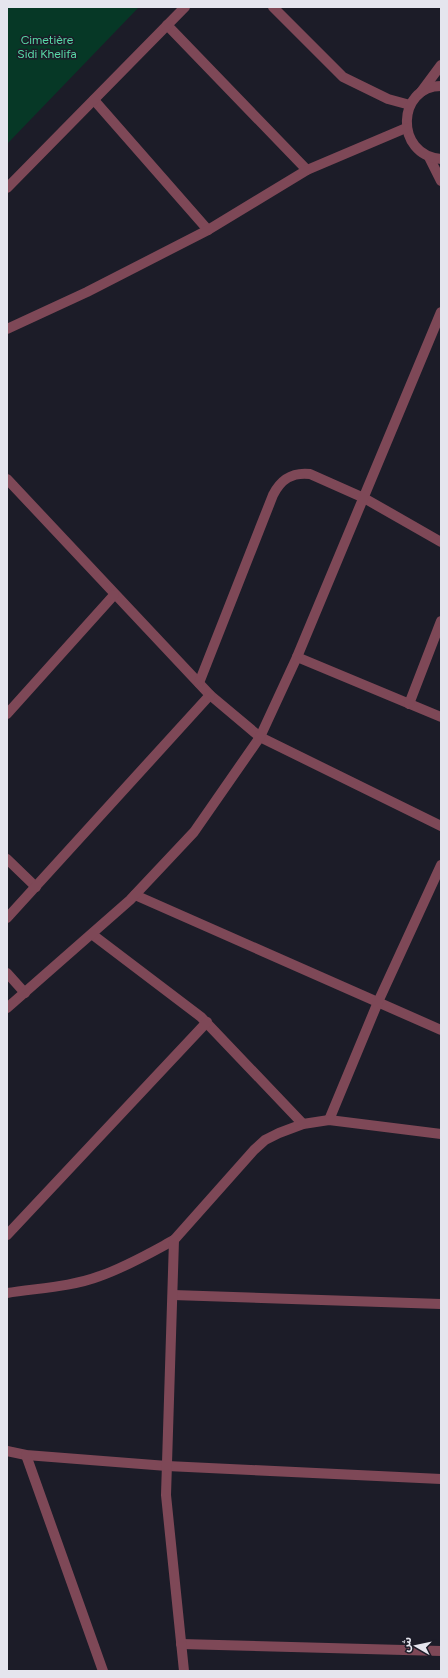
<svg xmlns="http://www.w3.org/2000/svg" width="448" height="1678" viewBox="0 0 448 1678" font-family="Figtree,'Noto Sans Arabic',sans-serif">
	<rect width="100%" height="100%" fill="#1c1c28"/>
	<!-- green -->
	<polygon fill="#063826" points="7,7 139,7 7,144"/>
	<g fill="none" stroke-linecap="round" stroke-linejoin="round">
		<!-- minor -->
		<g stroke="#7e4857" stroke-width="10">
			<polyline points="273,7 343,77 388,99 410,105"/>
			<polyline points="167,25 307,170"/>
			<polyline points="94,100 208,230"/>
			<polyline points="429,157 441,181"/>
			<polyline points="7,188 185,7"/>
			<polyline points="7,479 210,695 260,737 441,826"/>
			<polyline points="297,657 441,717"/>
			<path d="M199,683l74,-188c8,-16 19,-23 37,-21l54,24 77,44"/>
			<polyline points="409,704 441,621"/>
			<polyline points="7,714 114,595"/>
			<polyline points="7,859 36,887"/>
			<polyline points="135,895 441,1030"/>
			<polyline points="7,918 210,695"/>
			<polyline points="93,935 201,1017 303,1124"/>
			<polyline points="7,973 25,993"/>
			<polyline points="7,1008 130,900 194,832 260,737 297,657 441,312"/>
			<polyline points="329,1120 378,1002 441,865"/>
			<polyline points="7,1235 207,1022"/>
			<path d="M7,1293c31,-5 64,-6 93,-17 26,-9 50,-23 74,-36"/>
			<polyline points="173,1295 441,1304"/>
			<polyline points="7,1451 26,1455 167,1466 441,1479"/>
			<polyline points="26,1455 103,1671"/>
			<polyline points="181,1644 441,1651"/>
			<polyline points="184,1671 166,1495 174,1240 254,1150 265,1140 279,1133 303,1124 329,1120 441,1134"/>
		</g>
		<!-- tertiary -->
		<g stroke="#7e4857" stroke-width="10">
			<path d="M441,86c-44,0 -47,69 0,73"/>
			<polyline points="421,92 441,65"/>
			<polyline points="7,329 87,292 208,230 307,170 406,128"/>
		</g>
	</g>
	<g text-anchor="middle" stroke-width="3" stroke-linejoin="round" paint-order="stroke">
		<!-- park labels -->
		<g font-size="12" fill="#58dca8" stroke="#1c1c28">
			<text x="47" y="44">Cimetière<tspan x="47" dy="14">Sidi Khelifa</tspan></text>
		</g>
	</g>
	<!-- border -->
	<rect width="448" height="1678" fill="none" stroke="#e5e5ee" stroke-width="16"/>
	<!-- north arrow -->
	<g transform="translate(416 1646) rotate(279)" stroke="#1c1c28" stroke-width="3" paint-order="stroke">
	<path d="M0-3L7 15L0 10L-7 15Z" fill="#e5e5ee"/>
	<text y="-6" font-size="11" font-weight="bold" text-anchor="middle" fill="#e5e5ee">ش</text>
	</g>
</svg>
